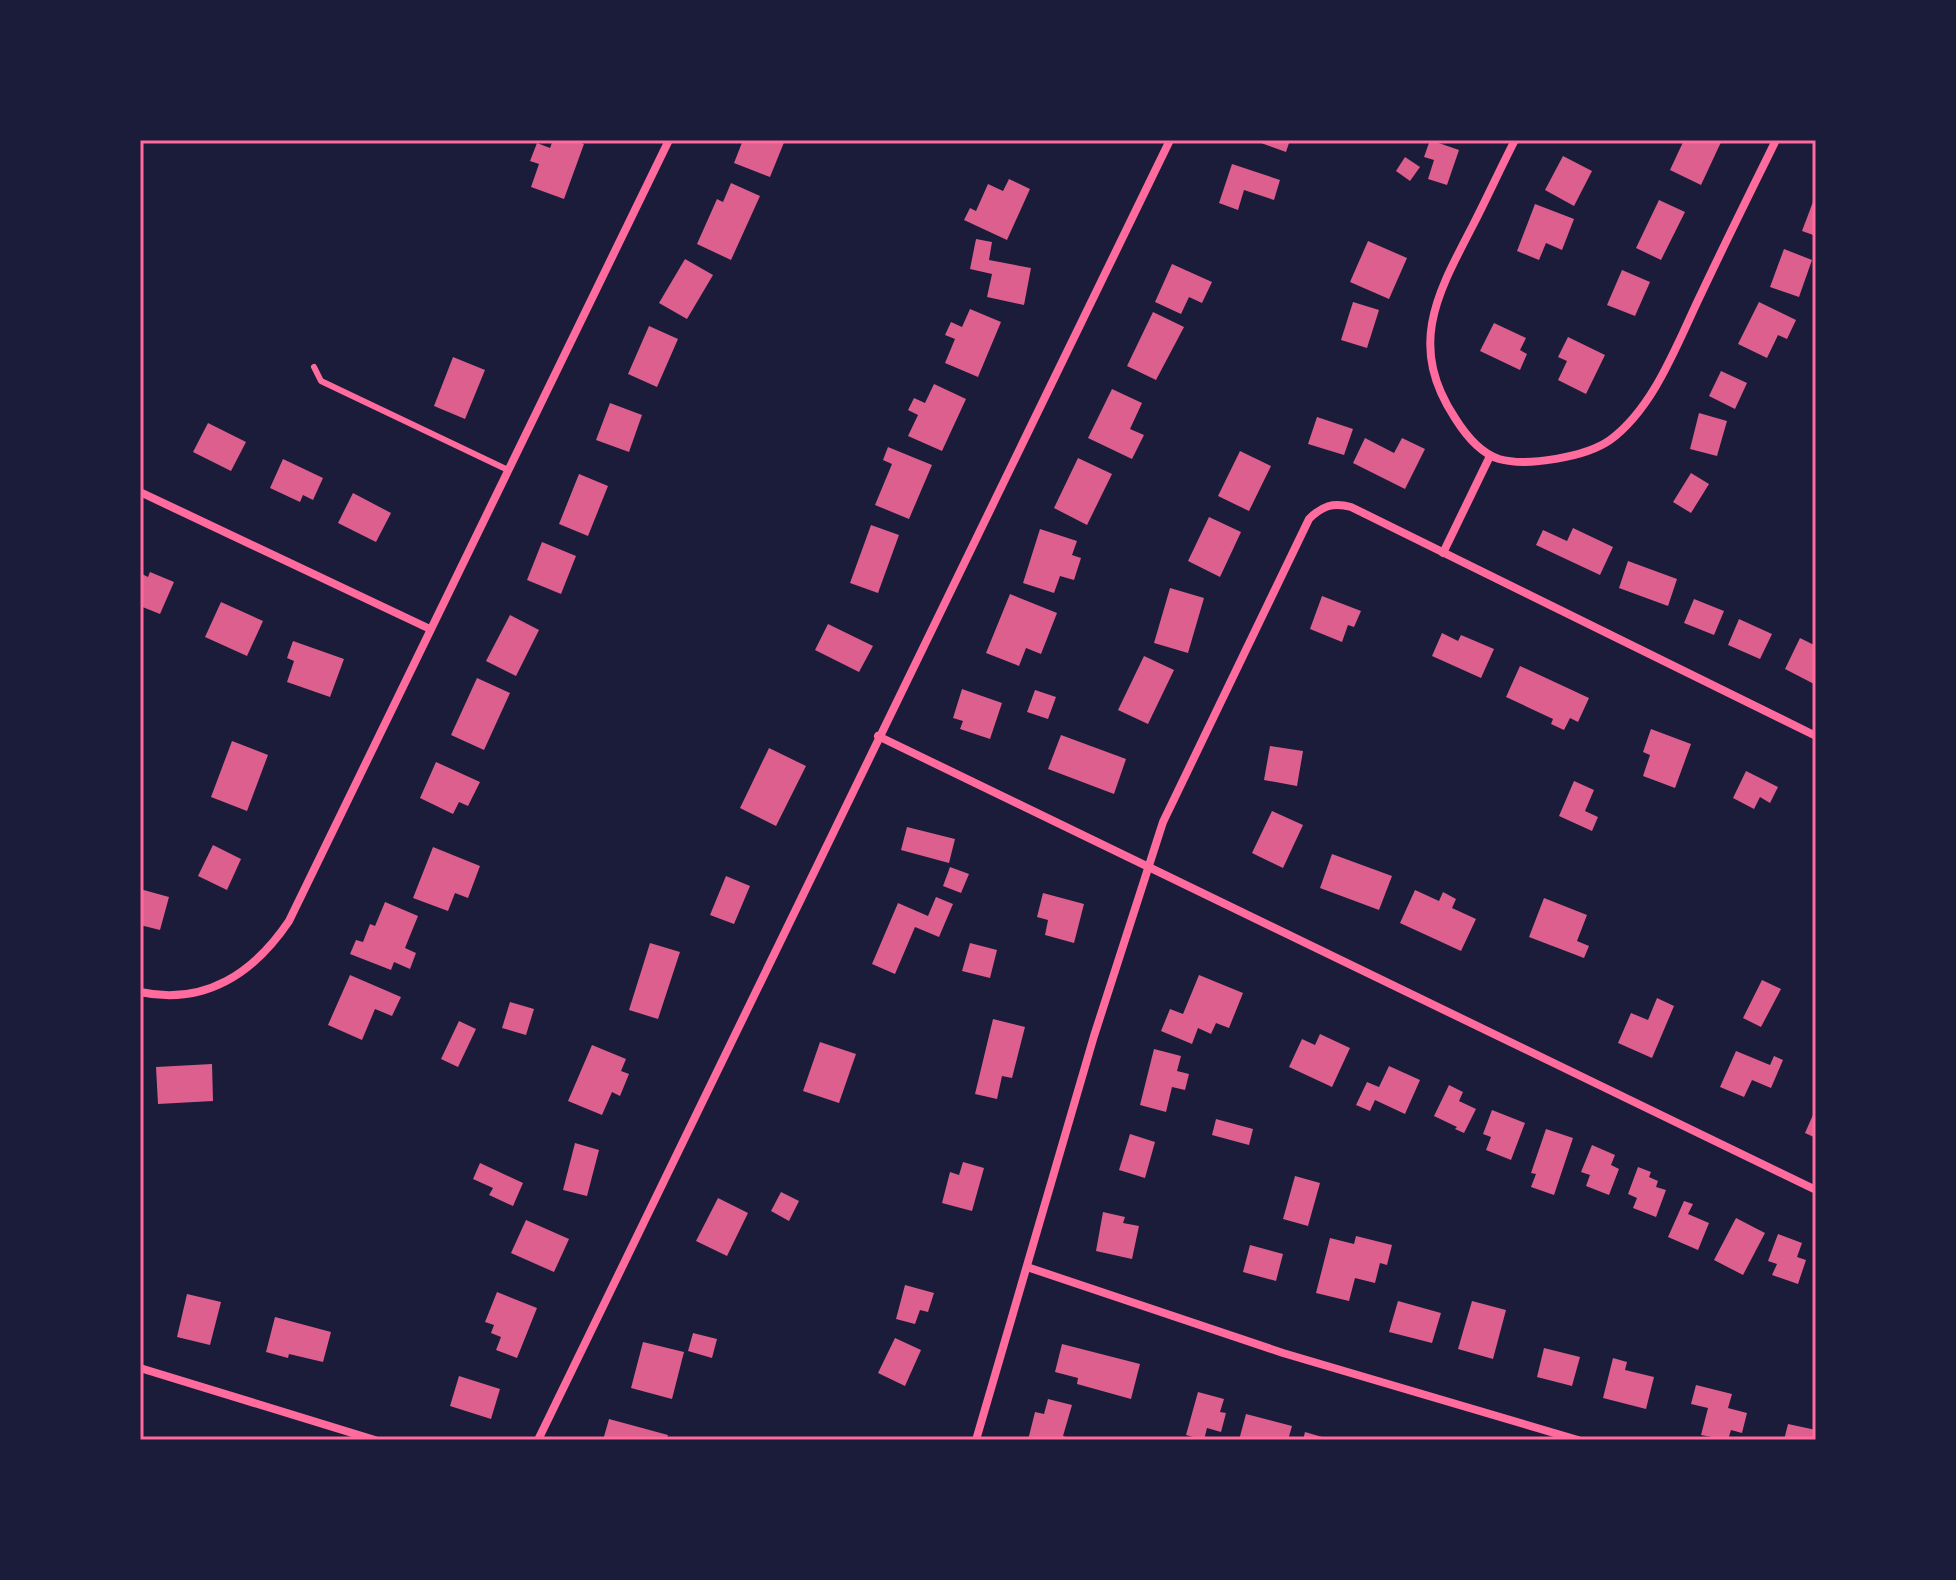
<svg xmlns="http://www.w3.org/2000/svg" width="1956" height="1580" viewBox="0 0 1956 1580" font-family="'Noto Sans',sans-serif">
	<rect width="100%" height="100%" fill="#1b1b3a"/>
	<!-- building -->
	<g fill="#dd5f8e">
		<polygon points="553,140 573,140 584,144 564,199 531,187 539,164 530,161 537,143 550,148"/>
		<polygon points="743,140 785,140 770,177 734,163"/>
		<polygon points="1253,140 1290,140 1286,152"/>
		<polygon points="1430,140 1459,150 1447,185 1428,179 1434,160 1424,157"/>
		<polygon points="1684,140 1722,140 1701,185 1670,170"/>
		<polygon points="1563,156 1592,171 1574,206 1545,190"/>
		<polygon points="1405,157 1420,167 1410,181 1396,171"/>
		<polygon points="1232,164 1280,180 1274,200 1244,190 1238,210 1219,203"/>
		<polygon points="1009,179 1030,189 1007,240 964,220 970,208 976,211 988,184 1003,191"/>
		<polygon points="731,183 760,196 731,260 697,244 717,199 723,202"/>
		<polygon points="1816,194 1816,236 1802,231"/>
		<polygon points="1659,200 1685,212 1661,260 1636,248"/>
		<polygon points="1535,204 1574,219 1562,250 1546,243 1539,260 1517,251"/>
		<polygon points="976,239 992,242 989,260 1031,268 1024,305 987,297 992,274 970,269"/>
		<polygon points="1368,241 1407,258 1389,299 1350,282"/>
		<polygon points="1784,249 1812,260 1799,297 1770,287"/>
		<polygon points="685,259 713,275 687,319 659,303"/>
		<polygon points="1172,264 1212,282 1202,303 1189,297 1181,314 1155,302"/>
		<polygon points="1622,270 1650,282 1635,316 1607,305"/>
		<polygon points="1353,302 1379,310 1367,348 1341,340"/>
		<polygon points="1759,302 1796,320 1787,339 1778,335 1767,358 1738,344"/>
		<polygon points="970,309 1001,322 978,377 945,363 955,339 945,335 951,322 962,327"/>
		<polygon points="1153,312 1184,327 1156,380 1127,366"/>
		<polygon points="1494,323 1526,338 1520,350 1527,354 1520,370 1480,351"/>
		<polygon points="649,326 678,339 657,387 628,374"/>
		<polygon points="1568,337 1605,355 1586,394 1558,380 1567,361 1558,357"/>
		<polygon points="453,357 485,370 465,419 434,406"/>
		<polygon points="1721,371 1747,383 1735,409 1709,396"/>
		<polygon points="934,384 966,399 942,451 908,436 918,415 908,410 914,398 925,403"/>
		<polygon points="1112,389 1142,403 1130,429 1144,435 1132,459 1088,438"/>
		<polygon points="610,403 642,415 629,452 596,440"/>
		<polygon points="1699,413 1727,421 1717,456 1690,449"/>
		<polygon points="1317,417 1353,429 1344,455 1308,444"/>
		<polygon points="208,423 246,442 231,471 193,452"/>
		<polygon points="1365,438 1394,453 1402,438 1425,449 1405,489 1353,463"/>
		<polygon points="888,447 932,465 909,519 875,505 892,464 883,460"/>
		<polygon points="1240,451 1271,466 1249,511 1218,496"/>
		<polygon points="1078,458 1112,474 1087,525 1054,508"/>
		<polygon points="283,459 323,478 313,500 303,495 300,502 270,488"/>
		<polygon points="1691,473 1709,484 1691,513 1673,502"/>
		<polygon points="579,474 608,486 588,536 559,524"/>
		<polygon points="353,493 391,513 376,542 338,523"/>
		<polygon points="1209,517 1241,532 1220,577 1188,561"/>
		<polygon points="871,525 899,535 878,593 850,583"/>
		<polygon points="1573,528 1613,547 1600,575 1536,545 1543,530 1567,541"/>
		<polygon points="1040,529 1077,541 1072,555 1081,558 1074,580 1060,576 1054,593 1023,583"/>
		<polygon points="542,542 576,556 561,594 527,580"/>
		<polygon points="1628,561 1677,579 1668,606 1619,588"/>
		<polygon points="150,572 174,582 160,614 140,606 140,573 148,577"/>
		<polygon points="1170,588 1204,598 1188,653 1154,643"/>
		<polygon points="1010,594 1057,613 1041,654 1026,648 1019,666 986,653"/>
		<polygon points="1322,596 1361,611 1354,627 1348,625 1342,642 1310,629"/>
		<polygon points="1694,599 1724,611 1714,635 1684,623"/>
		<polygon points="221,602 263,621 247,656 205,637"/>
		<polygon points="510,615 539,630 516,676 486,661"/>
		<polygon points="1739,619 1772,634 1760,659 1728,645"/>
		<polygon points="828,624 873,646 859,672 815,650"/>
		<polygon points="1442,633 1458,641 1461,635 1494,649 1481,678 1432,656"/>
		<polygon points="1800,638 1816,646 1816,685 1785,669"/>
		<polygon points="293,641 344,659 330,697 287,682 294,661 287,658"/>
		<polygon points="1144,656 1174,670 1148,724 1118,710"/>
		<polygon points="1520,666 1589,698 1578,722 1570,718 1564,730 1551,724 1553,719 1506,697"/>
		<polygon points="477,678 510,693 484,750 451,735"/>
		<polygon points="962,689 1002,703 990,739 960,729 963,721 953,718"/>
		<polygon points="1035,690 1056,697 1048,719 1027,712"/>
		<polygon points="1651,729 1691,744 1675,788 1643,776 1650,755 1643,752"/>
		<polygon points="1061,735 1126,759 1114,794 1048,769"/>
		<polygon points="232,741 268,755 247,811 211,797"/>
		<polygon points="1270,746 1303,751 1297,786 1264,780"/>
		<polygon points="769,748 806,766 776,826 740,808"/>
		<polygon points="436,762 480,782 468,806 459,802 453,814 420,798"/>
		<polygon points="1746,771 1778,787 1770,803 1760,797 1754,809 1733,798"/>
		<polygon points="1574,781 1594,790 1585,811 1598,817 1592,831 1559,816"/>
		<polygon points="1272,811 1303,825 1283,868 1252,853"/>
		<polygon points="907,827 955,839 949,863 901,850"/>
		<polygon points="213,845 241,859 227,890 198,876"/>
		<polygon points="433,847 480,866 468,898 455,893 448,911 413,898"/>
		<polygon points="1332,854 1392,876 1379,910 1320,888"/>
		<polygon points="950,867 969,874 961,893 943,886"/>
		<polygon points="726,876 750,886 734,924 710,915"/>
		<polygon points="140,889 169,897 160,930 140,925"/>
		<polygon points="1415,890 1439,901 1443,892 1456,899 1452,908 1476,919 1461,951 1400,923"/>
		<polygon points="1043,893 1084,904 1074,943 1045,935 1048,920 1037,917"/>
		<polygon points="936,897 953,904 939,937 915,927 895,974 872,964 898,903 928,916"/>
		<polygon points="1544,898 1587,915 1577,941 1589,946 1584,958 1529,937"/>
		<polygon points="385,902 418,916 405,948 416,953 410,969 394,962 391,970 350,954 356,940 363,942 370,924 375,926"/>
		<polygon points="650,943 680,952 658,1019 629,1010"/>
		<polygon points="970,943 997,950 990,978 962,971"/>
		<polygon points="350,975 401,997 392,1016 375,1009 362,1040 328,1025"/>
		<polygon points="1199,975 1243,993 1229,1028 1216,1023 1211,1034 1198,1028 1192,1044 1161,1031 1170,1009 1183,1014"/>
		<polygon points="1762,980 1781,989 1761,1027 1743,1018"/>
		<polygon points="1657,998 1674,1006 1652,1058 1618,1043 1631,1013 1648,1020"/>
		<polygon points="510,1002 534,1009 526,1035 502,1028"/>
		<polygon points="993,1019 1025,1027 1012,1078 1002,1076 997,1099 975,1094"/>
		<polygon points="459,1021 476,1029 458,1067 441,1059"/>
		<polygon points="1320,1034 1350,1048 1332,1087 1289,1067 1302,1039 1315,1045"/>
		<polygon points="820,1042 856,1054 839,1103 803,1091"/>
		<polygon points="592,1045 626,1059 621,1071 629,1074 620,1096 612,1092 602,1115 568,1101"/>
		<polygon points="1154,1049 1181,1056 1177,1071 1189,1074 1185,1090 1172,1087 1166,1112 1140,1105"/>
		<polygon points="1736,1051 1770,1065 1774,1056 1783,1060 1771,1088 1752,1080 1744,1097 1720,1087"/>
		<polygon points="212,1064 213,1101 158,1104 156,1067"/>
		<polygon points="1389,1066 1420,1080 1405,1114 1375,1100 1370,1111 1356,1105 1367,1082 1379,1087"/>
		<polygon points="1449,1085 1463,1092 1459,1101 1476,1109 1464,1133 1455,1129 1457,1127 1434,1116"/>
		<polygon points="1816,1108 1816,1138 1805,1133"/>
		<polygon points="1492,1110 1525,1123 1511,1160 1486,1150 1491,1137 1483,1134"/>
		<polygon points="1216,1119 1253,1129 1249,1145 1212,1135"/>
		<polygon points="1546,1129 1573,1138 1554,1195 1531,1187 1536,1174 1531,1173"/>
		<polygon points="1130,1134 1155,1142 1145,1178 1119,1170"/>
		<polygon points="575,1143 599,1150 587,1196 563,1190"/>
		<polygon points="1592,1145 1615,1155 1611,1165 1619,1169 1609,1195 1586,1186 1590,1175 1581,1172"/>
		<polygon points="963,1162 984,1168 972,1211 942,1203 950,1172 959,1175"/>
		<polygon points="480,1163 523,1183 513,1206 489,1195 493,1188 473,1179"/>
		<polygon points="1638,1167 1651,1172 1649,1177 1658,1181 1656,1187 1666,1190 1656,1217 1633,1208 1637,1198 1628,1194"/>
		<polygon points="1295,1176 1320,1183 1308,1226 1283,1219"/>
		<polygon points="781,1192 799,1201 789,1221 771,1211"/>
		<polygon points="718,1198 748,1213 727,1256 696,1241"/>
		<polygon points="1684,1201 1693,1204 1688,1214 1709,1223 1698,1250 1668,1237"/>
		<polygon points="1103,1212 1125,1217 1123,1223 1139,1226 1132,1259 1096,1251"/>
		<polygon points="1736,1218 1765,1233 1743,1275 1714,1260"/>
		<polygon points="526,1220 569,1239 554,1272 511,1253"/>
		<polygon points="1778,1234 1802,1243 1797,1257 1806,1260 1798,1284 1772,1275 1777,1264 1768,1261"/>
		<polygon points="1356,1236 1392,1245 1387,1265 1380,1263 1375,1283 1355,1278 1349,1301 1316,1293 1330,1238 1354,1244"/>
		<polygon points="1250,1245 1283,1254 1276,1281 1243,1272"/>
		<polygon points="905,1285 934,1293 928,1312 920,1310 915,1324 896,1319"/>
		<polygon points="497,1292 537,1308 517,1358 496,1350 501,1337 491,1333 494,1325 485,1322"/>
		<polygon points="187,1294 221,1302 210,1345 177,1337"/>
		<polygon points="1398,1301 1441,1313 1432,1343 1389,1332"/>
		<polygon points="1472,1301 1506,1310 1493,1359 1458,1349"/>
		<polygon points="275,1317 331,1332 323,1362 289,1354 288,1358 266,1352"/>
		<polygon points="693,1333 717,1339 712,1358 688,1351"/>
		<polygon points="895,1338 921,1350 905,1386 878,1373"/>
		<polygon points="643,1342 684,1352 672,1399 631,1388"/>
		<polygon points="1062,1344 1140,1364 1131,1399 1077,1384 1078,1378 1055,1372"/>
		<polygon points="1544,1348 1580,1357 1572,1386 1537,1377"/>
		<polygon points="1613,1358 1627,1362 1625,1370 1654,1377 1646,1409 1603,1398"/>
		<polygon points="459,1376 500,1389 491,1419 450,1406"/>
		<polygon points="1696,1385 1732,1394 1728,1408 1747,1413 1742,1433 1731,1430 1728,1440 1701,1435 1708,1408 1691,1404"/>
		<polygon points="1198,1392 1224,1399 1220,1412 1226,1413 1221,1432 1207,1428 1204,1440 1186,1435"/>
		<polygon points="1048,1399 1072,1405 1063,1436 1073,1440 1028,1440 1035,1412 1044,1414"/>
		<polygon points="1246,1414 1292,1426 1288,1440 1239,1440"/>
		<polygon points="609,1419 668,1435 666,1440 603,1440"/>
		<polygon points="1788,1424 1816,1430 1816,1440 1784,1440"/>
		<polygon points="1305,1432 1329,1439 1329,1440 1303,1440"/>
	</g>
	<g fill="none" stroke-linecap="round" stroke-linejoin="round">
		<!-- service -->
		<polyline stroke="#ff6b9d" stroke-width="6" points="314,367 321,381 508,470"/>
		<!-- minor -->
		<g stroke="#ff6b9d" stroke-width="8">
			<path d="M1515,140c-15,29 -28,58 -43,87 -36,69 -64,119 -17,191 10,16 25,35 44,41 28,8 87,-2 111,-19 45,-33 68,-99 92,-148 24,-51 49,-101 74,-152"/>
			<polyline points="140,492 430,629"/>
			<polyline points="1443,553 1490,456"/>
			<polyline points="878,736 1816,1190"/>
			<path d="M140,992c65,14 114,-19 149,-71l380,-781"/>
			<polyline points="1027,1267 1283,1353 1578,1440"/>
			<polyline points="140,1368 375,1440"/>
			<polyline points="538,1440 1170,140"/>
			<path d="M976,1440l118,-404 69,-214 146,-303c13,-13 24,-17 42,-12l465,229"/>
		</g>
	</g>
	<!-- border -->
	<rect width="1956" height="1580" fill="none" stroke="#1b1b3a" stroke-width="284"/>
	<rect x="142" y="142" width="1672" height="1296" fill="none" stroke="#ff6b9d" stroke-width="3"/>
</svg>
